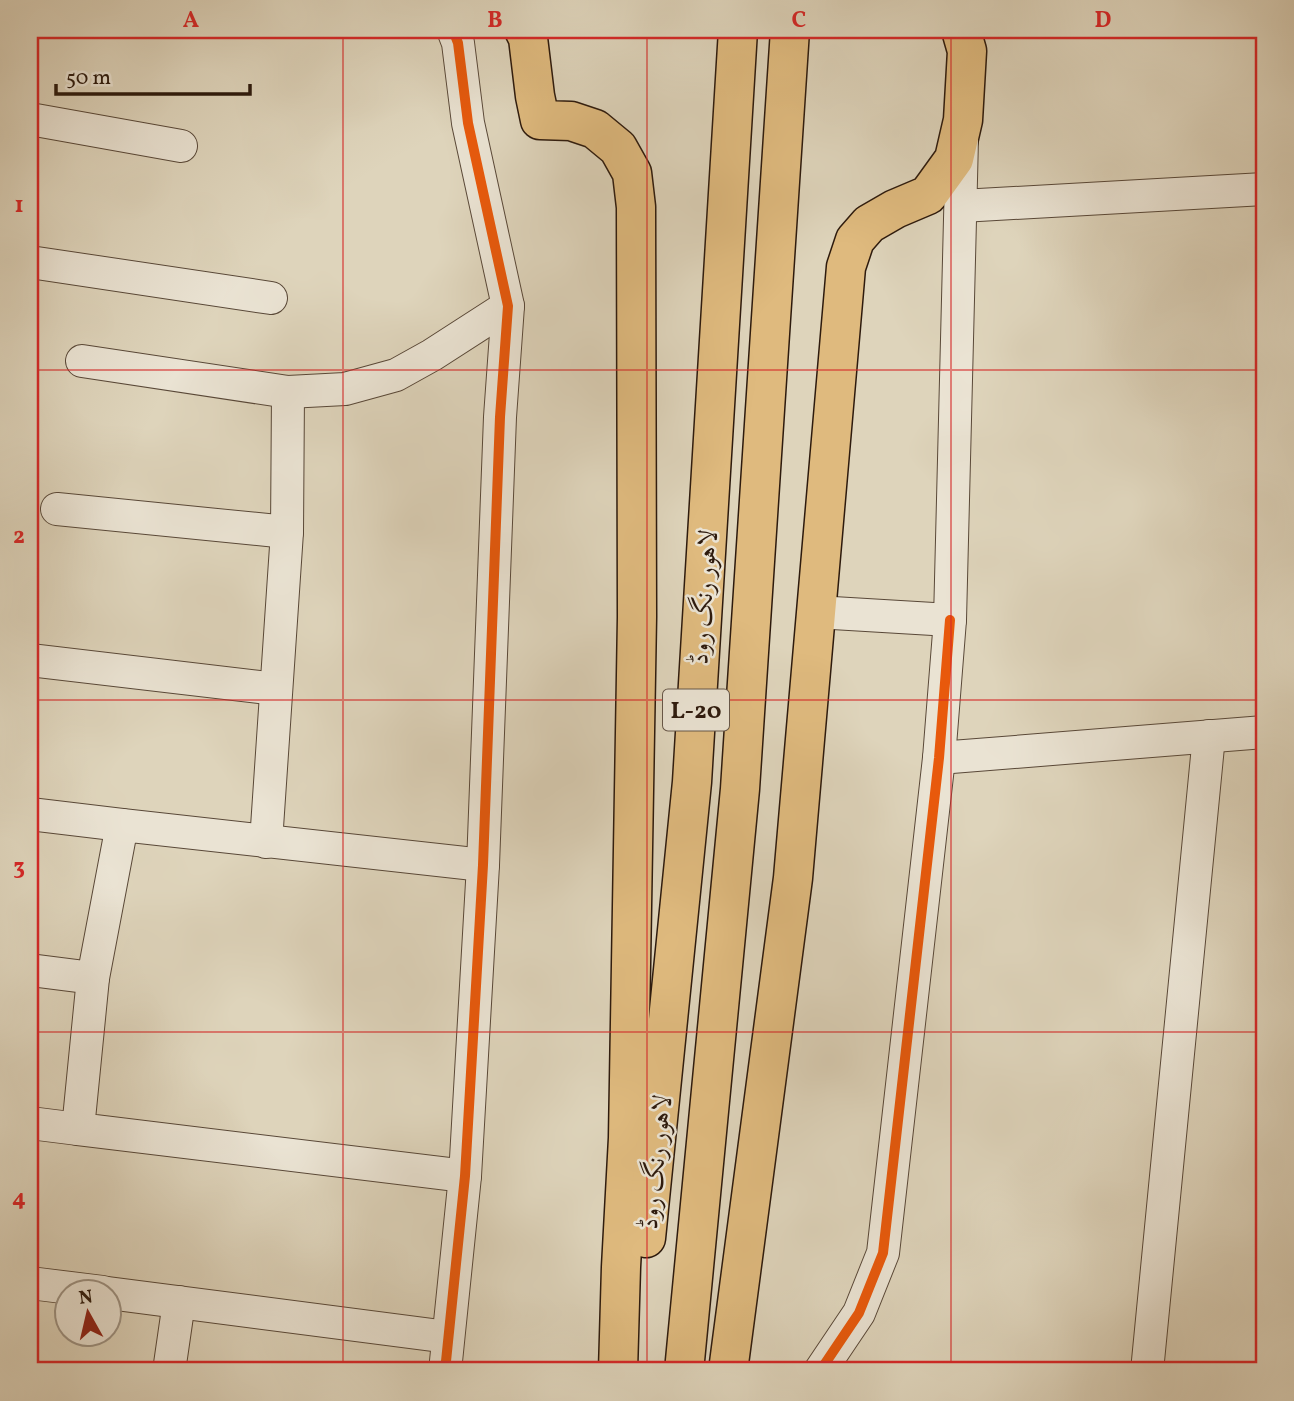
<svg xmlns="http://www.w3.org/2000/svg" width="1294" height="1401" viewBox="0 0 1294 1401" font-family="Vollkorn,Amiri,serif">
	<rect width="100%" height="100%" fill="#ded4bb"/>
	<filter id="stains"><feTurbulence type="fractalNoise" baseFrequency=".00286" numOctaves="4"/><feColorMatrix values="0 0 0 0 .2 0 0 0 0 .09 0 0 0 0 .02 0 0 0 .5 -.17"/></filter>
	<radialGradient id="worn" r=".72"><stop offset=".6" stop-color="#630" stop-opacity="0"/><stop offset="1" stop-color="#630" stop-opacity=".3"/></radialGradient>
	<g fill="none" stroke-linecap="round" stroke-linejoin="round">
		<defs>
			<g id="minor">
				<polyline points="30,119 181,146"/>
				<polyline points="961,206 1264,189"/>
				<polyline points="30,262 271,298"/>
				<polyline points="82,361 288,392 345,389 396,375 432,355 508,306"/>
				<polyline points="57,509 287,532"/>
				<polyline points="816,612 950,620 962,139"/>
				<polyline points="30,660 276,689"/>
				<polyline points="939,758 1264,732"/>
				<polyline points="30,814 122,825"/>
				<polyline points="266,842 287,532 288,392"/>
				<polyline points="30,970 93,978 122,825 483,865"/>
				<polyline points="93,978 78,1129 465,1176"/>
				<polyline points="30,1123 78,1129"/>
				<polyline points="30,1283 103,1292"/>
				<polyline points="108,1293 448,1337"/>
				<polyline points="169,1371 179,1302"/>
				<polyline points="445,1371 465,1176 483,865 500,417 508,306 468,123 458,43 453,30"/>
				<polyline points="820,1371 859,1313 883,1253 939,758 950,620"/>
				<polyline points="1147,1371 1209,736"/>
			</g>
			<g id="highway">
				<polyline points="524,30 528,38 535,96 540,120 571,121 595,129 618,148 632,173 636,207 637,617 628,1138 621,1267 618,1371"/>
				<polyline points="646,1238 692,782 738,30"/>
				<polyline points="684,1371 740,789 790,30"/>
				<polyline points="728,1371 793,878 846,267 855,240 869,224 895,209 928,195 954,159 963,120 967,51 961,30"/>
			</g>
		</defs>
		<!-- minor casing -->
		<use href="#minor" stroke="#594838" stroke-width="34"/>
		<!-- highway casing -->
		<use href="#highway" stroke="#2d1a0d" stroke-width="41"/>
		<!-- minor -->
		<use href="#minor" stroke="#eae3d3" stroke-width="32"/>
		<!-- highway -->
		<use href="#highway" stroke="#dfba7e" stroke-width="38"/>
		<defs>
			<g id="cycleway">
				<polyline points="445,1371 465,1176 483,865 500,417 508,306 468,123 458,43 453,30"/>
				<polyline points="820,1371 859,1313 883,1253 939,758 950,620"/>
			</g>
		</defs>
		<!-- cycleway casing -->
		<use href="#cycleway" stroke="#eae3d3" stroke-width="15"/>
		<!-- cycleway -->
		<use href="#cycleway" stroke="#e8590c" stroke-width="10"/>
	</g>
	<!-- grid -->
	<path fill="none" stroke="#d62828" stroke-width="2" stroke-opacity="0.55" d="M343,30v1341M647,30v1341M951,30v1341M30,370h1234M30,700h1234M30,1032h1234"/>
	<g text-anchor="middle" stroke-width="5" stroke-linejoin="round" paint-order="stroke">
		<!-- shield labels -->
		<rect fill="#eae3d3" stroke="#665648" stroke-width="2" x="663" y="689.5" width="66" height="41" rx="5"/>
		<g font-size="24" font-weight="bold" fill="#2d1a0d">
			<text x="696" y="718">L-20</text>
		</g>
		<!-- street labels -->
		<g font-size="26" fill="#2d1a0d" stroke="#eae3d3">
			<text transform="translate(703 597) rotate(-86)" y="9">لاہور رنگ روڈ</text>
			<text transform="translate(655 1162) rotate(-84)" y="9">لاہور رنگ روڈ</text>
		</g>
	</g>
	<!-- margin -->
	<rect width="1294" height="1401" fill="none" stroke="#ded4bb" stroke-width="77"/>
	<!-- north arrow -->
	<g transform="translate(88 1313) rotate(352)"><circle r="33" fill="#eae3d3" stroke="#9e9384" stroke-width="2"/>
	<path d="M0-5L12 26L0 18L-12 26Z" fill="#8f2418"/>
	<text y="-10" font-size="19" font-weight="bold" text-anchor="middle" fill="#2d1a0d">N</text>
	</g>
	<!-- scale -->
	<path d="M56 84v10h194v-10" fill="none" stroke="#2d1a0d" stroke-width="3.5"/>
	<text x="66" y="84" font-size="21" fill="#2d1a0d" stroke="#eae3d3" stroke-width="5" paint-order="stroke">50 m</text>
	<rect x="38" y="38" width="1218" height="1324" fill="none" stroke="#d62828" stroke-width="2.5"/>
	<g font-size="23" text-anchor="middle" font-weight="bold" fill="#d62828">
		<text x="191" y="27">A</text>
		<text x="495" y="27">B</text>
		<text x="799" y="27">C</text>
		<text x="1103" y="27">D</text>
		<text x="19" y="212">1</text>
		<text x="19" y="543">2</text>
		<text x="19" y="874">3</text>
		<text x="19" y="1205">4</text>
	</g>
	<rect width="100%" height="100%" filter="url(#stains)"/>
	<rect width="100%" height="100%" fill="url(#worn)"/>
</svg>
